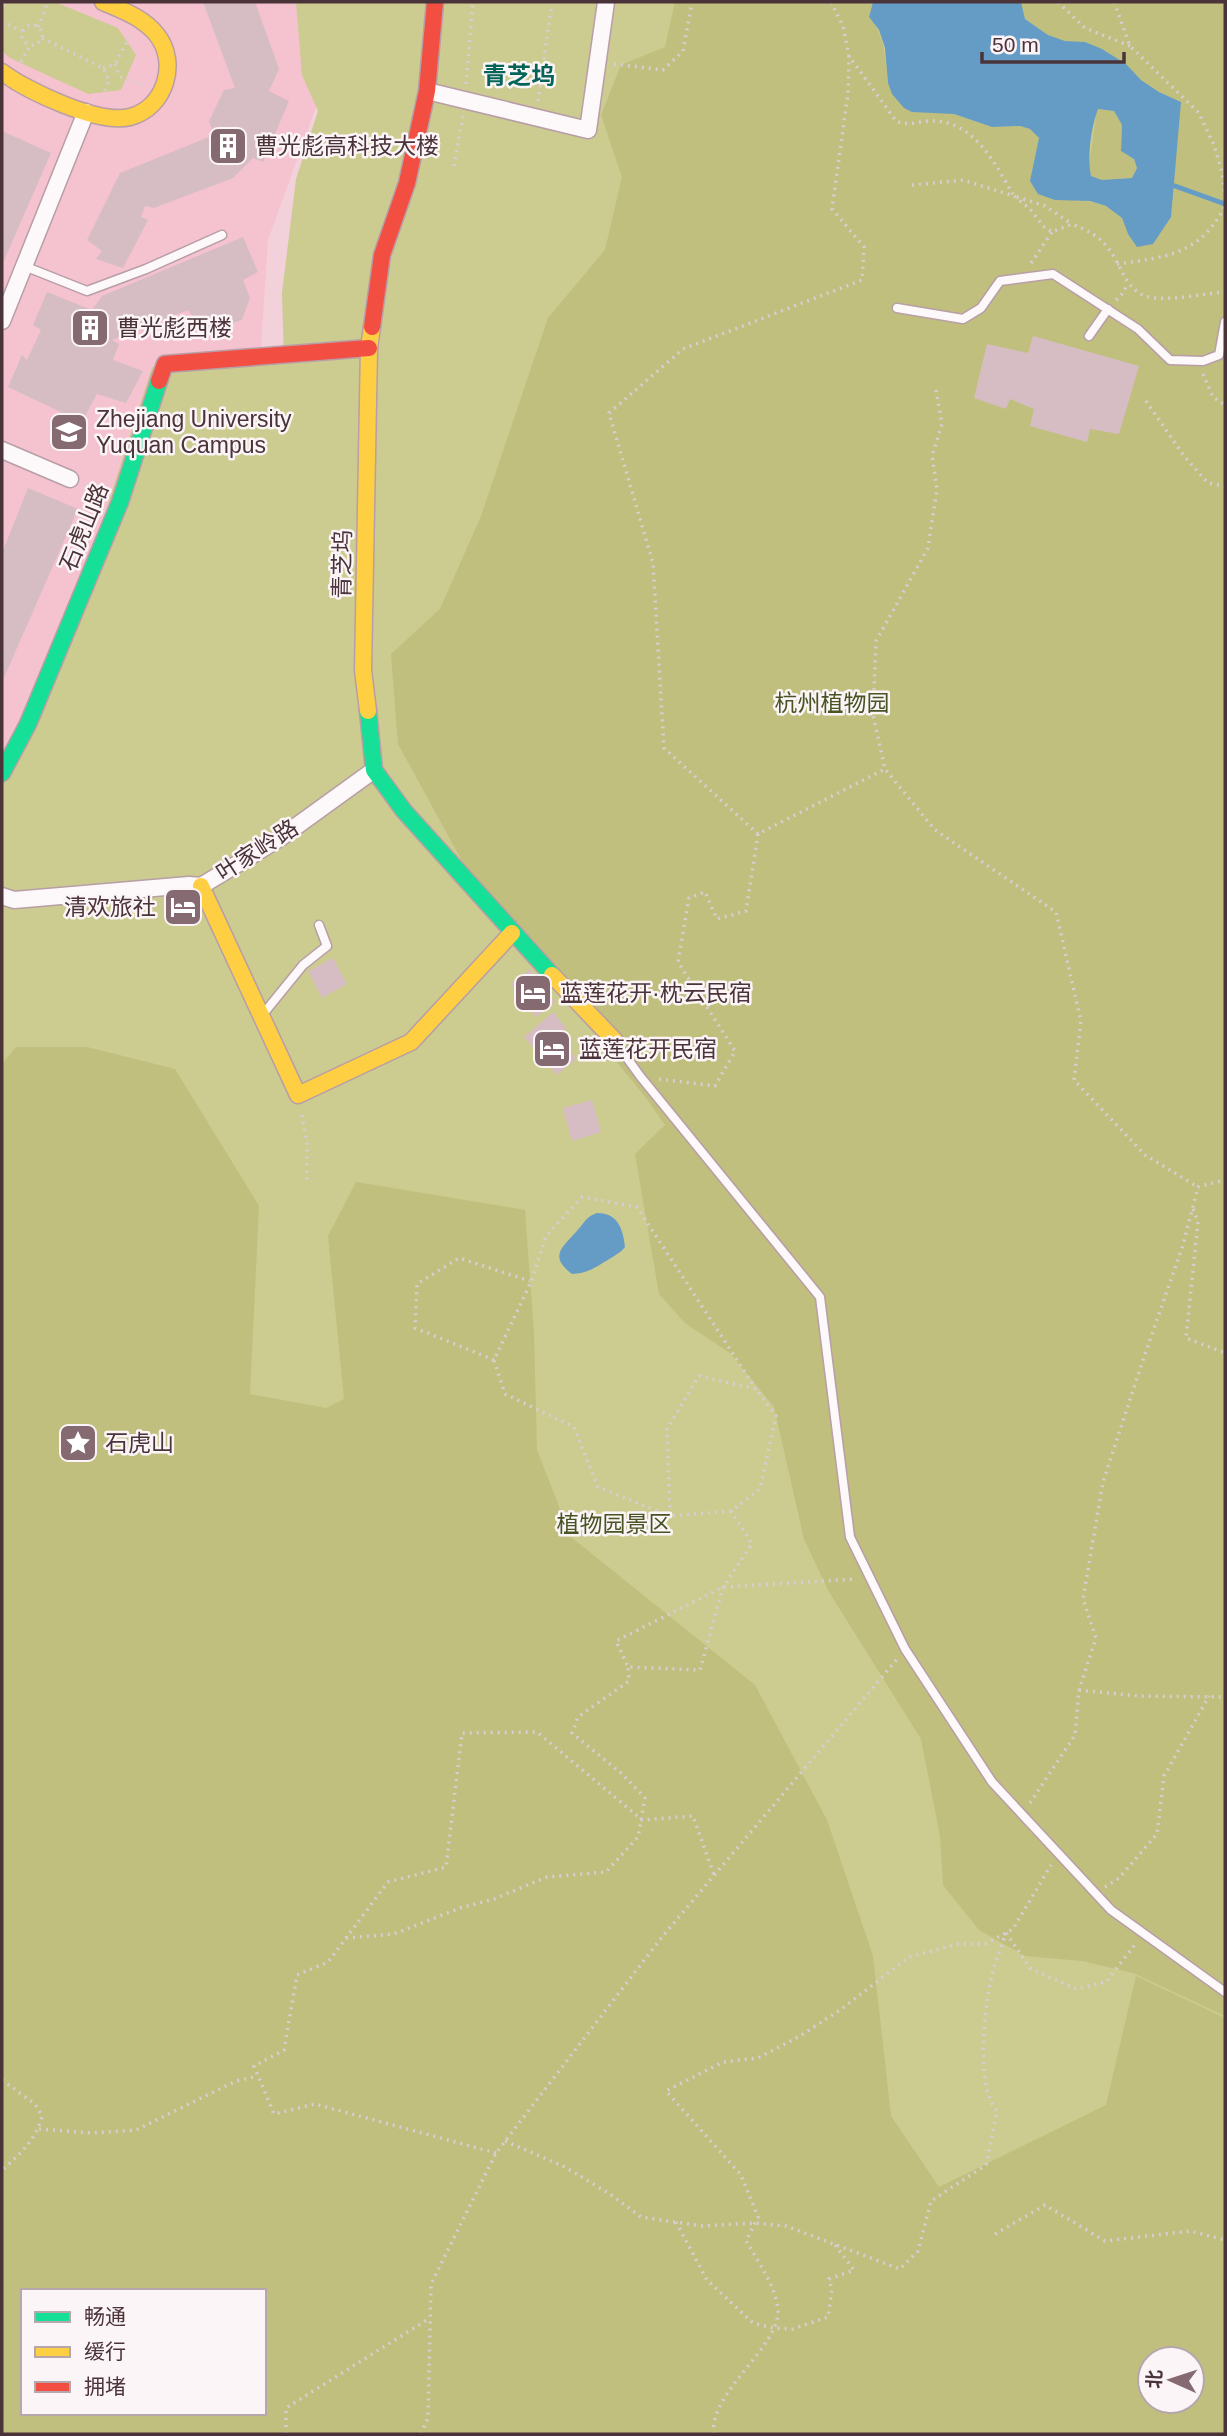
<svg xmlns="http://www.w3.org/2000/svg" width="1227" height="2436" viewBox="0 0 1227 2436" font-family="Arial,'Noto Sans SC',sans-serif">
	<rect width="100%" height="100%" fill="#f2d1da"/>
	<!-- built -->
	<polygon fill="#f5c2d0" points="2,2 351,2 347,21 268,240 261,347 111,507 2,761"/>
	<!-- green -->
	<g fill="#cccb90" fill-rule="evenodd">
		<polygon points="6,2 55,2 118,28 136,55 121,90 88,94 10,58 2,51 2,12"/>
		<path d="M296,2h929v2432h-1223v-1677l80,-173 70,-217 132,-7 -2,-67 14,-114 22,-68 -16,-36zM23,2291h241v122h-241zM1150,2359h42v42h-42z"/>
	</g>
	<!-- forest -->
	<g fill="#c0bf7e" fill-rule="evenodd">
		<path d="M675,2h198l-4,15c17,21 16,41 19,66l48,29 18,2 38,13 28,-1 10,3 9,9 -3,21 38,41c16,1 38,4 48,18 3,4 4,12 6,16l53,-132 -22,-10 -18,-12 -15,-16 -41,-22 -20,-1 -17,-6 -23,-16 -4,-17h204v2014l-92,-43 -51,-12 -57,-5 -46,-26 -36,-45 -3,-49 -19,-97 -92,-147 -25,-53 -30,-132 -44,-54 -45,-30 -26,-29 -24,-140 30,-29 -19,-27 -167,-206 -81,-148 -7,-90 49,-45 41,-93 67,-198 57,-68 17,-73 -21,-62 20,-50 44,-18z"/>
		<polygon points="1097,109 1114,111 1122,125 1121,151 1134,159 1137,168 1132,178 1102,180 1091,176 1089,166"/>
		<path d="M16,1047h71l88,22 84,137 -9,188 76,14 18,-9 -16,-163 28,-54 169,28 9,124 3,116 34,87 184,148 72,135 46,136 18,160 48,71 167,-82 30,-129 89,42v416h-1223v-1370zM23,2291h241v122h-241zM1150,2359h42v42h-42z"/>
	</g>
	<!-- water -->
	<g fill="#659cc6" fill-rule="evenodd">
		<path d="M873,2h148l4,17 23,16 17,6 20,1 17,7 24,15 15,16 18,12 22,10 -10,115 -18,27 -16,3 -9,-13 -6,-16 -16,-12 -16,-5 -35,-1 -17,-6 -8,-13 9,-43 -9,-9 -10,-3 -28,1 -38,-13 -42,-2 -8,-4 -12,-14 -4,-11 -3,-35 -6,-18 -10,-13zM1098,109l16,2 8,14 -1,26 13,8 3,9 -5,10 -30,2 -11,-4c-4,-19 0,-48 7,-67z"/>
		<path d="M597,1213c21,0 26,16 28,34 -5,6 -8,7 -14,11 -14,8 -21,15 -39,16 -24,-18 -9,-27 4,-42 7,-7 10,-16 21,-19z"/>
	</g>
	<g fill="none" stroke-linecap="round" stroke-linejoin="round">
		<!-- stream -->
		<polyline stroke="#659cc6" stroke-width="5" points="1175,186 1225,204"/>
	</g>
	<!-- building -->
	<g fill="#d6bdc3">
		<polygon points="203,2 255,2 279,69 269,91 289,101 263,162 253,158 233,178 154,208 145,206 141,217 148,220 123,268 96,259 102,251 87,240 120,173 214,135 209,121 224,90 235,88"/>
		<polygon points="2,131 51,153 2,265"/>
		<polygon points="243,237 258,272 243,280 250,298 242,320 210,330 199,325 188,310 112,340 119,344 113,360 143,371 126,403 97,394 82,422 8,387 22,355 27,360 41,330 33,325 47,292 92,310 102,296"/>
		<polygon points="1033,336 1139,366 1119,434 1090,429 1087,442 1030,426 1034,409 1010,399 1006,409 974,398 987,344 1028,353"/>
		<polygon points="28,488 78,509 2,682 2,553"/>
		<polygon points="333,958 347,984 322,998 308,971"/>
		<polygon points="530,969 555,1002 536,1017 511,984"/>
		<polygon points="553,1012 566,1028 560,1039 576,1059 557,1075 524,1037"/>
		<polygon points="592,1100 601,1132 572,1141 563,1108"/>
	</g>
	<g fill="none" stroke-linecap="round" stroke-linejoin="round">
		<defs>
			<g id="lane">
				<polyline points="24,266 87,291 146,269 222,235"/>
				<polyline points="897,308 963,319 981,308 1000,281 1053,274 1138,329 1170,360 1203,361 1219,355 1225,322"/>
				<polyline points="1089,336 1108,309"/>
				<polyline points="264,1013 303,965 327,946 319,925"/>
				<polyline points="617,1044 640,1076 820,1297 850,1537 905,1649 992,1782 1058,1853 1111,1910 1225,1992"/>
			</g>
			<g id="street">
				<polyline points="427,91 588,130 606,2"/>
				<polyline points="2,321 86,112"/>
				<polyline points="2,450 70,479"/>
				<polyline points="2,896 14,900 189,885 201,886 280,838 374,770"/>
			</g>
			<g id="fast">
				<polyline points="368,711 374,770 404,811 552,975"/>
				<polyline points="2,773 28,724 120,502 159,381"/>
			</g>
			<g id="slow">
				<path d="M2,72c25,19 97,53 128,45 35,-9 49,-54 27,-82 -13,-17 -35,-25 -54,-33"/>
				<polyline points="368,711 363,670 369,348 372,327"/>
				<polyline points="201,886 298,1095 411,1042 512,933"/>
				<polyline points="552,975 616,1042"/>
			</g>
			<g id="jam">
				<polyline points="372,327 382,255 407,183 427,91 435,2"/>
				<polyline points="159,381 165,364 369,348"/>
			</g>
		</defs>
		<!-- lane casing -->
		<use href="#lane" stroke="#b89ea6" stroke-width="11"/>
		<!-- street casing -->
		<use href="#street" stroke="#b89ea6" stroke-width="19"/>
		<!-- fast casing -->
		<use href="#fast" stroke="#b89ea6" stroke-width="19"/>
		<!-- slow casing -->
		<use href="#slow" stroke="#b89ea6" stroke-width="19"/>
		<!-- jam casing -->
		<use href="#jam" stroke="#b89ea6" stroke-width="19"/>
		<!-- path -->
		<g stroke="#d8ced2" stroke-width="3.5" stroke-dasharray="2 5" stroke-linecap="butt">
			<path d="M831,2l12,24 6,30 47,65c12,6 25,-1 38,0 41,1 62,44 80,75l31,10 27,18"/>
			<polyline points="1058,2 1085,28 1130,46"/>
			<polyline points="1114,2 1130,46 1199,113 1214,145 1222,172 1225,198"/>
			<polyline points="2,21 21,31"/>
			<circle cx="32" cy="35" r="10"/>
			<polyline points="38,27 48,2"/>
			<polyline points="42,38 103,68 109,80 102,97"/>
			<polyline points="21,62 30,46"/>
			<polyline points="115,64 119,76 141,85"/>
			<polyline points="614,64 663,70 683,51 692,2"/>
			<polyline points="103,68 115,64 130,36"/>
			<polyline points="466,84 473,2"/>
			<polyline points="538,101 552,2"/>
			<polyline points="454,166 463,116"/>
			<path d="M912,185l51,-5 51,16 16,13 13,17 9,6 20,-8c15,6 27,12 36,24 15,19 18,47 46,50 23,2 48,-4 71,-6"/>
			<polyline points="1031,263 1052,232"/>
			<path d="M1117,264c49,-7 83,-9 108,-58"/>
			<polyline points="1116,300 1124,292 1127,283"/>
			<polyline points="1203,374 1213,397 1225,405"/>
			<polyline points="936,390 942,424 932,456 937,489 928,548 876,641 873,715 885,769 935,830 1056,912 1081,1021 1074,1080 1145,1155 1198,1187"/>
			<polyline points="1146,401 1184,456 1208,483 1225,486"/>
			<polyline points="84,485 103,494"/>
			<polyline points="758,834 664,748 653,563 609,413 683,349 862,280 864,247 832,209 848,93 849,56"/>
			<polyline points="659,1079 715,1086 735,1051 678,962 689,898 705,892 717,919 746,911 758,834 885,769"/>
			<polyline points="302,1115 307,1144 307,1180"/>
			<polyline points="1193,1209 1198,1222 1186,1338 1225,1353"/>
			<polyline points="494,1360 415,1328 417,1284 459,1258 530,1281"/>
			<polyline points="731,1511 670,1516 667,1429 699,1376 756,1389 776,1416 760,1489 731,1511 752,1544 723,1587 700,1670 628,1667 616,1641 723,1587 856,1579"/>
			<polyline points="670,1516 598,1487 574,1427 505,1394 494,1360 531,1282 546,1236 582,1197 637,1207 756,1389"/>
			<polyline points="1079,1690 1138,1696 1225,1697"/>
			<polyline points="1030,1803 1075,1735 1079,1690 1096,1638 1083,1599 1103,1482 1143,1360 1183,1245 1198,1187 1225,1180"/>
			<polyline points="1105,1887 1119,1878 1157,1834 1164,1776 1209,1696"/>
			<polyline points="1006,1933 1031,1969 1076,1989 1106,1982 1136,1943"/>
			<polyline points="346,1938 394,1934 460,1908 494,1899 547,1877 606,1872 638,1837 645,1798 622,1774 572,1733 578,1717 629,1681 628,1667"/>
			<path d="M2,2080l33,24 7,12c-5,23 -23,39 -40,54"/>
			<polyline points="39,2129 92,2133 136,2130 236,2081 258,2076"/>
			<path d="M505,2141l60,26 45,27 31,23 62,9 51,-3 32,3 114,43 18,-18 13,-50 55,-36 11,-54c-21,-23 -13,-97 -7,-127 3,-17 10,-34 16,-51"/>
			<polyline points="496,2153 315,2104 274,2114 254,2066 284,2050 297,1975 328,1962 388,1882 446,1867 462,1733 537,1732 642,1820 693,1816 714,1875"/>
			<polyline points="676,2222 707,2280 753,2323 773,2328 793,2329 828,2317 832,2289 829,2279 854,2270 835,2245"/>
			<polyline points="995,2234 1045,2205 1105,2241 1190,2231 1225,2240"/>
			<polyline points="286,2434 286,2408 430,2318"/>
			<polyline points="421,2434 428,2418 431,2284 496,2153 662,1937 898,1658"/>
			<path d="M714,2434c-6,-41 66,-87 64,-124 -2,-23 -20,-49 -32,-69l12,-24 -17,-42 -75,-84 57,-29 35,-4 42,-22 40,-26 69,-53 49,-13h27l28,-15 38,-64"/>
		</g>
		<!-- lane -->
		<use href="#lane" stroke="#fdf8f9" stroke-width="8"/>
		<!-- street -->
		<use href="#street" stroke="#fdf8f9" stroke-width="16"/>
		<!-- fast -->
		<use href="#fast" stroke="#16e098" stroke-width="16"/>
		<!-- slow -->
		<use href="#slow" stroke="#ffcf43" stroke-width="16"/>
		<!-- jam -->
		<use href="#jam" stroke="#f24e42" stroke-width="16"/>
	</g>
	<!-- icons -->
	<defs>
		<symbol id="building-square" viewBox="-11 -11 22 22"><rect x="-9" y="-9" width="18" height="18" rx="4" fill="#856a72" stroke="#fcf5f7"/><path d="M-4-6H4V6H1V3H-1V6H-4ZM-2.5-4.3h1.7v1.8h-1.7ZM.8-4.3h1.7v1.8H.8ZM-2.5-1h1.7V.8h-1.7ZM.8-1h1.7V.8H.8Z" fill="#fff"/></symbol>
		<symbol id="university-square" viewBox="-11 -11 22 22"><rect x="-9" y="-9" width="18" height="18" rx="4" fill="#856a72" stroke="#fcf5f7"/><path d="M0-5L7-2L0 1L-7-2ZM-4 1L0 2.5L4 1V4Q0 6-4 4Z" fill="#fff"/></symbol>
		<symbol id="hotel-square" viewBox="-11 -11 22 22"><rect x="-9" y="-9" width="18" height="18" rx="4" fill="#856a72" stroke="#fcf5f7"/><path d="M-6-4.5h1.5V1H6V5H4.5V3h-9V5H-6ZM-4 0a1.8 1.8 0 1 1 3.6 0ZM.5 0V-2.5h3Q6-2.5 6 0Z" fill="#fff"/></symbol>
		<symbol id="sight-square" viewBox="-11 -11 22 22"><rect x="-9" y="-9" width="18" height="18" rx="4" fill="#856a72" stroke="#fcf5f7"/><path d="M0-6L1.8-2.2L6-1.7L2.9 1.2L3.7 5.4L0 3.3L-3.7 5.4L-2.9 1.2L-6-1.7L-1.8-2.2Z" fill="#fff"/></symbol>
	</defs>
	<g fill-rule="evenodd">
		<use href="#building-square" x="206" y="124" width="44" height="44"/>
		<use href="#building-square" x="68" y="306" width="44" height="44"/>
		<use href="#university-square" x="47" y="410" width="44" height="44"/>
		<use href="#hotel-square" x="161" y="885" width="44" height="44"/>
		<use href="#hotel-square" x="511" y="971" width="44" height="44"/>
		<use href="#hotel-square" x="530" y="1027" width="44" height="44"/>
		<use href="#sight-square" x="56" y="1421" width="44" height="44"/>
	</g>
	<g text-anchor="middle" stroke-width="5" stroke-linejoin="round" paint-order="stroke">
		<!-- poi labels -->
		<g font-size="23" fill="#4b333a" stroke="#fcf5f7" text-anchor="start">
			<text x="255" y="154">曹光彪高科技大楼</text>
			<text x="117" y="336">曹光彪西楼</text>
			<text x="96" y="427">Zhejiang University<tspan x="96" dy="26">Yuquan Campus</tspan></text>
			<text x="156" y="915" text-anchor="end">清欢旅社</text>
			<text x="560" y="1001">蓝莲花开·枕云民宿</text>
			<text x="579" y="1057">蓝莲花开民宿</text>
			<text x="105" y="1451">石虎山</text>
		</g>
		<!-- street labels -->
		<g font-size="23" fill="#4b333a" stroke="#fcf5f7">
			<text transform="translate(84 527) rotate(-68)" y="8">石虎山路</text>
			<text transform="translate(342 564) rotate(-89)" y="8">青芝坞</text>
			<text transform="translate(257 850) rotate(-33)" y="8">叶家岭路</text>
		</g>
		<!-- park labels -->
		<g font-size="23" fill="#495424" stroke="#fcf5f7">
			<text x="832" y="711">杭州植物园</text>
			<text x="614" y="1532">植物园景区</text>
		</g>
		<!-- neighbourhood labels -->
		<g font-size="24" font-weight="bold" fill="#056458" stroke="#fcf5f7">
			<text x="519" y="84">青芝坞</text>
		</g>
	</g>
	<!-- border -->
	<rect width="1227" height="2436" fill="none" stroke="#4b333a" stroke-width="7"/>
	<!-- legend -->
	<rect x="21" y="2289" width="245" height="126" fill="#fcf5f7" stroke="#b5a7ab" stroke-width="2"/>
	<rect x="35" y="2312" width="35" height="10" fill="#16e098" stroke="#b5a7ab" stroke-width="2"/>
	<text x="84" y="2324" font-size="21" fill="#4b333a">畅通</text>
	<rect x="35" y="2347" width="35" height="10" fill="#ffcf43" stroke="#b5a7ab" stroke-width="2"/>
	<text x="84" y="2359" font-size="21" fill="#4b333a">缓行</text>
	<rect x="35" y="2382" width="35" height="10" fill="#f24e42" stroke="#b5a7ab" stroke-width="2"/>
	<text x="84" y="2394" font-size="21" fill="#4b333a">拥堵</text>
	<!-- north arrow -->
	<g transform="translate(1171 2380) rotate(273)"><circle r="33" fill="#fcf5f7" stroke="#b5a7ab" stroke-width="2"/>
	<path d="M0-5L12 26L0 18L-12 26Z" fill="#856a72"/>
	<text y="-10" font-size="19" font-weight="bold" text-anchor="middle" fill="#4b333a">北</text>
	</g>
	<!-- scale -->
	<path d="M982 52v10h142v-10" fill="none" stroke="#4b333a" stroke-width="3.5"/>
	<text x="992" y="52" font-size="21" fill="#4b333a" stroke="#fcf5f7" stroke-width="5" paint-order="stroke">50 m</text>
</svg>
